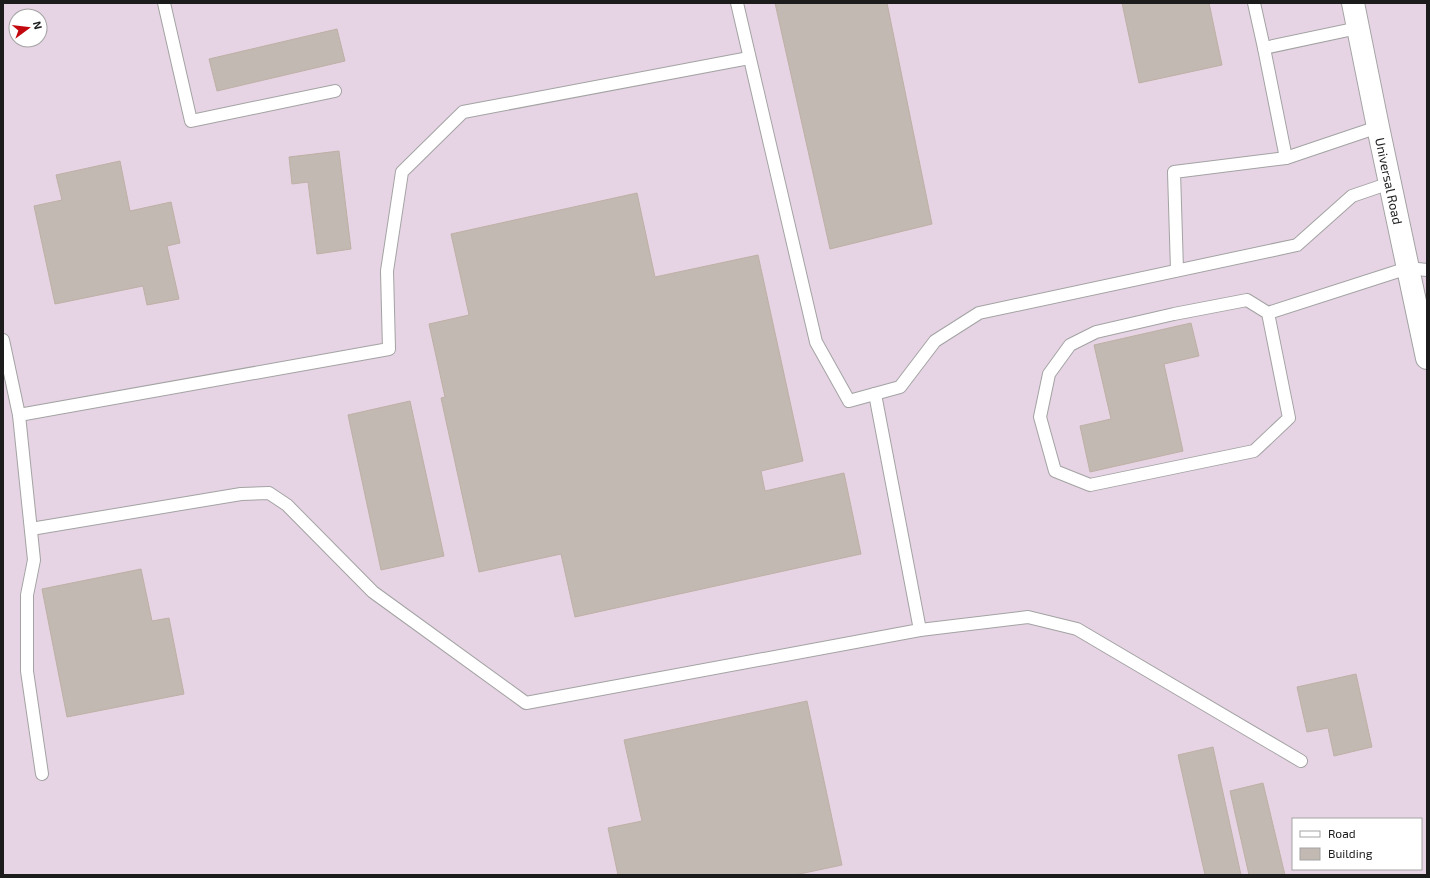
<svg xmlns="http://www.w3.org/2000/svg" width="1430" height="878" viewBox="0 0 1430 878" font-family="'Exo 2',sans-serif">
	<rect width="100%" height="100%" fill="#ede9e2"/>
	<!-- industrial -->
	<path fill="#e6d4e4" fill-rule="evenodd" d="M3,3h1424v872h-1424zM16,16h24v24h-24zM1293,819h128v50h-128z"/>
	<!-- building -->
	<g fill="#c2b9b2" stroke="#beb0a5">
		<polygon points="775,3 887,3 932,224 830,249"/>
		<polygon points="1122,3 1209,3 1222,65 1139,83"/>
		<polygon points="337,29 345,61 217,91 209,59"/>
		<polygon points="339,151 351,249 317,254 308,182 292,184 289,157"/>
		<polygon points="120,161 130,211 171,202 180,243 167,246 179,299 147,305 143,286 55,304 34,206 62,200 56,175"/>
		<polygon points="637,193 655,277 758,255 803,461 761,471 765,491 844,473 861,554 575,617 561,554 479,572 441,398 445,397 429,324 469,315 451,234"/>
		<polygon points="1191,323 1199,356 1164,364 1183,451 1090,472 1080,426 1111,419 1094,345"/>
		<polygon points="410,401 444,556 381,570 348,415"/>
		<polygon points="141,569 152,621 169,618 184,694 67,717 42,589"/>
		<polygon points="1356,674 1372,747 1334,756 1328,728 1307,732 1297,687"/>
		<polygon points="807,701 842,865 795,875 618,875 608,828 642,821 624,740"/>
		<polygon points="1213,747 1241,875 1205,875 1178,755"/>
		<polygon points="1263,783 1285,875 1249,875 1230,791"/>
	</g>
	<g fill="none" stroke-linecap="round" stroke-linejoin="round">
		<defs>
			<g id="lane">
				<polyline points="164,3 191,121 335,91"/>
				<polyline points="737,3 816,342 849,401 900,387 935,341 979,313 1297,245 1352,196 1390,183"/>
				<polyline points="1254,3 1264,48 1358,28"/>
				<polyline points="1264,48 1286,158"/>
				<polyline points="1177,270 1174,172 1286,158 1378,127"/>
				<polyline points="1268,313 1247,300 1174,314 1096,332 1070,345 1049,374 1040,417 1055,471 1090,485 1254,451 1289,418 1268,313 1408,268 1427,270"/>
				<polyline points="3,340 19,415 389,349 387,271 402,172 463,112 749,58"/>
				<polyline points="19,415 34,560 27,595 27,671 42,774"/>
				<polyline points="31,529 241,494 269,493 287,505 373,592 526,703 920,630 875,394"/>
				<polyline points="920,630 1028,617 1077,629 1301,761"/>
			</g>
			<polyline id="street" points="1353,3 1378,127 1427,358"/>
		</defs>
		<!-- lane casing -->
		<use href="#lane" stroke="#a3a3a3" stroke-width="14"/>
		<!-- street casing -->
		<use href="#street" stroke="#a3a3a3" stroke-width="24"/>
		<!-- lane -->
		<use href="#lane" stroke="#fff" stroke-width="12"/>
		<!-- street -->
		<use href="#street" stroke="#fff" stroke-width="22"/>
	</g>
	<g text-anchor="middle" stroke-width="3" stroke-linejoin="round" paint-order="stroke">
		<!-- street labels -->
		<g font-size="13" fill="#1c1c1c" stroke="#fff">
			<text transform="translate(1389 181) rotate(78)" y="5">Universal Road</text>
		</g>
	</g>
	<!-- border -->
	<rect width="1430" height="878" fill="none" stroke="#1c1c1c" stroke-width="8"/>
	<!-- legend -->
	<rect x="1292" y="818" width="130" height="52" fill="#ffffff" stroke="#a4a4a4"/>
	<rect x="1300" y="831" width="20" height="6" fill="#ffffff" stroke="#a4a4a4"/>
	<text x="1328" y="838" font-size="12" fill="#1c1c1c">Road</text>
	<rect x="1300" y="848" width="20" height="12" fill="#c2b9b2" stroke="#a4a4a4"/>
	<text x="1328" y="858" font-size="12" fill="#1c1c1c">Building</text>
	<!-- north arrow -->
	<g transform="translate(28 28) rotate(75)"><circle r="19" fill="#ffffff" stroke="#a4a4a4"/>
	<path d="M0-3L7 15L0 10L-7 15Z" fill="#c2070e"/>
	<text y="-6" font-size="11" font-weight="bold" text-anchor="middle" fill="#1c1c1c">N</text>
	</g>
</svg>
